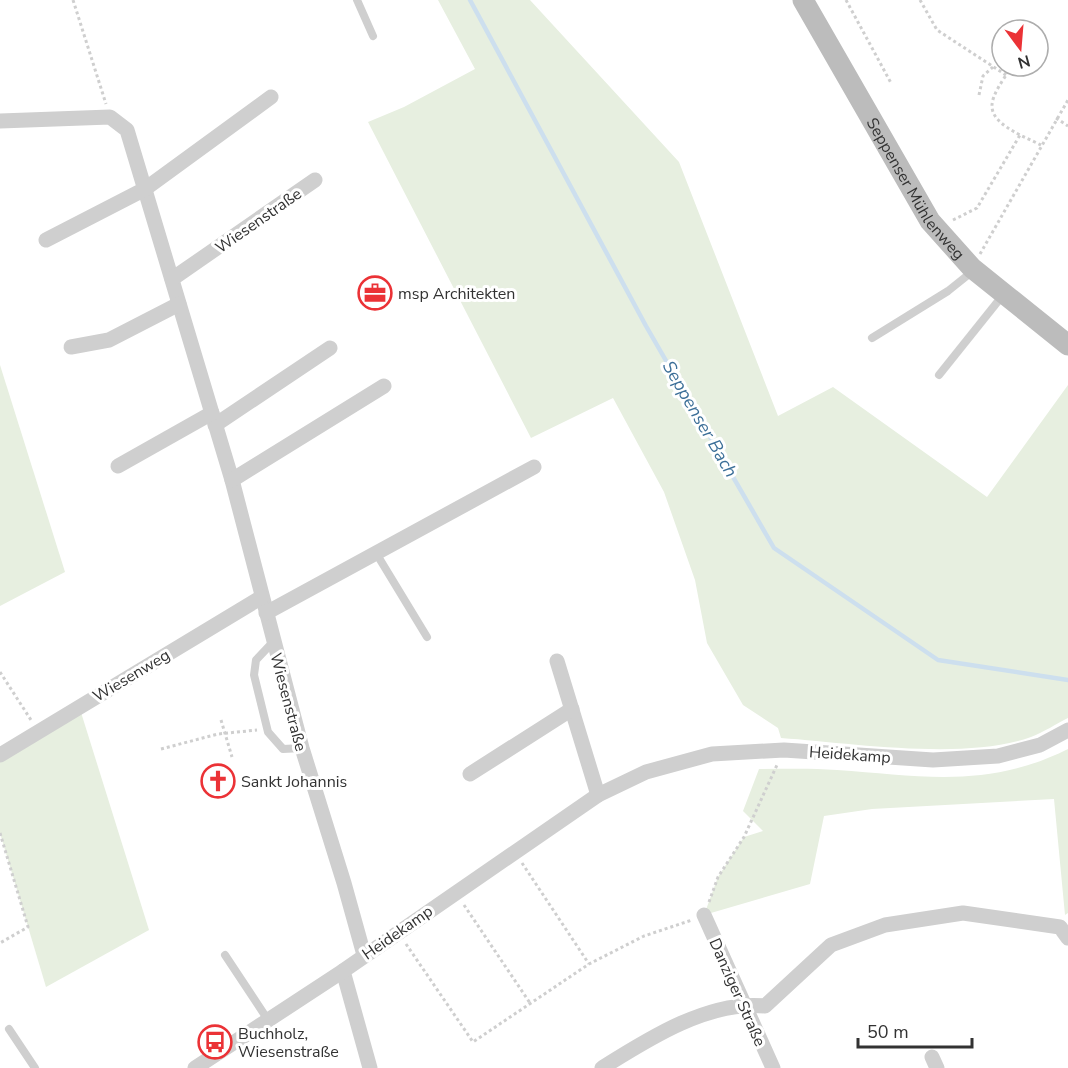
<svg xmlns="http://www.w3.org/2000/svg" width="1068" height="1068" viewBox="0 0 1068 1068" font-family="'Nunito Sans',sans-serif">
	<rect width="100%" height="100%" fill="#fff"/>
	<!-- green -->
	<g fill="#e7efe0">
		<path d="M438,0h92l149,162 99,254 55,-29 154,110 81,-112v333c-12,6 -24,14 -37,19 -65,24 -180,6 -250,1l-3,-10 -35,-23 -36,-62 -12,-63 -31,-88 -51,-94 -82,40 -163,-316 36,-15 71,-38z"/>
		<polygon points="0,365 65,572 0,606"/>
		<polygon points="79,706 149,930 46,987 0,833 0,755"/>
		<path d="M1068,749v164l-3,2 -11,-116 -182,10 -48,7 -14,68 -106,31 14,-38 26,-40 19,-6 -20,-20 16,-42c26,0 52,-1 78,1 85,6 151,19 231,-21z"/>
	</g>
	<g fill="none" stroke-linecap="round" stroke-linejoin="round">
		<!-- stream -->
		<polyline stroke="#cddfee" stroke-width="4.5" points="470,0 646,326 774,548 938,660 1068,680"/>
		<!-- path -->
		<g stroke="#cfcfcf" stroke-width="3" stroke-dasharray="3 3" stroke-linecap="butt">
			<polyline points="73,0 106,104"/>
			<polyline points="846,0 891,83"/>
			<polyline points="920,0 937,30 1006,75"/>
			<path d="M1012,66c-22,34 -34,47 8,69"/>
			<polyline points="979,95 983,76 993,67"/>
			<polyline points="1056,118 1068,126"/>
			<polyline points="953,220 977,208 1020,135 1041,145"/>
			<polyline points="980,254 1068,100"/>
			<polyline points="0,672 31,720"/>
			<polyline points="221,720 232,757"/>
			<polyline points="161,749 218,734 257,730"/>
			<polyline points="0,833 28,927 0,943"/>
			<polyline points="522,863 589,964"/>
			<polyline points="709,902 718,877 744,837 777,765"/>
			<polyline points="464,905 530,1003"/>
			<polyline points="406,944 473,1042 589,964 644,936 692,920"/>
		</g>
		<!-- lane -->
		<g stroke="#cfcfcf" stroke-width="8">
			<polyline points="357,0 373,36"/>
			<polyline points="872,338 948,291 973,271"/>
			<polyline points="939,375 1003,295"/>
			<polyline points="376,553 427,637"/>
			<polyline points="273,642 256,660 254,675 268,732 283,749 302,748"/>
			<polyline points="225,955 268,1020"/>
			<polyline points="9,1029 35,1068"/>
		</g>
		<!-- street -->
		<g stroke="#cfcfcf" stroke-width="15">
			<polyline points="0,121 110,117 127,130 232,480 302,748 344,883 364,955"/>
			<polyline points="46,240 145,189 271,97"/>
			<polyline points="172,279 315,180"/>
			<polyline points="71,347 109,340 179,304"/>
			<polyline points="215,425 330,348"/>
			<polyline points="118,466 212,413"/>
			<polyline points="232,480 384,386"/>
			<polyline points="266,613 534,467"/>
			<polyline points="557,661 598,795"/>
			<polyline points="0,755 262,597"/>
			<polyline points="470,774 572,709"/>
			<polyline points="704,915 773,1068"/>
			<polyline points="343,971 370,1068"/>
			<polyline points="932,1057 937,1068"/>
			<polyline points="195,1068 343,971 598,795 646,772 712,754 784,750 933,760 998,756 1040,745 1068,730"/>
			<path d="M602,1068c46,-29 107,-68 163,-62l66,-61 54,-20 78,-12 97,14 8,11"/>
		</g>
		<!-- secondary -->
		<path stroke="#bcbcbc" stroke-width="21" id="s1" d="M803,0l127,221 42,47 96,77"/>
	</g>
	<!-- icons -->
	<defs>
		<symbol id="office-ring" viewBox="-11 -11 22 22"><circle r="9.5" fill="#fff" stroke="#eb3236" stroke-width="1.5"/><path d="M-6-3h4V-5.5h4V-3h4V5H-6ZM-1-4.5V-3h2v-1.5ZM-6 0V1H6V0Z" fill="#eb3236"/></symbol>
		<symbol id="church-ring" viewBox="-11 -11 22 22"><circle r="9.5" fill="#fff" stroke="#eb3236" stroke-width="1.5"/><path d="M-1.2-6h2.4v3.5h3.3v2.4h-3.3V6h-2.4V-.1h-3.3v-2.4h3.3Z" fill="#eb3236"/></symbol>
		<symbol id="bus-ring" viewBox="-11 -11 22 22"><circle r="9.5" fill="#fff" stroke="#eb3236" stroke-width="1.5"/><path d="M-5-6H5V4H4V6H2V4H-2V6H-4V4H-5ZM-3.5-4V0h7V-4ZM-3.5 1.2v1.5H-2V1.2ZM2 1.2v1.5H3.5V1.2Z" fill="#eb3236"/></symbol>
	</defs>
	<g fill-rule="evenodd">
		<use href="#office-ring" x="356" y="274" width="38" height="38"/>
		<use href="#church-ring" x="199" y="762" width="38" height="38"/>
		<use href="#bus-ring" x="196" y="1023" width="38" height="38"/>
	</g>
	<g text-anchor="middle" stroke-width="6" stroke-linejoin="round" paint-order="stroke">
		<!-- street labels -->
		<g font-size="16" fill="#323232" stroke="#fff">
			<text dy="6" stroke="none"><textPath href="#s1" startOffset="220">Seppenser Mühlenweg</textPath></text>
			<text transform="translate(258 220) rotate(-35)" y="6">Wiesenstraße</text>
			<text transform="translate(131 675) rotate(-31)" y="6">Wiesenweg</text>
			<text transform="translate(289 702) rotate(75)" y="6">Wiesenstraße</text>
			<text transform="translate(850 754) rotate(4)" y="6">Heidekamp</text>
			<text transform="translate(397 932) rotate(-35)" y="6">Heidekamp</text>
			<text transform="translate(738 992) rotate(66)" y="6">Danziger Straße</text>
		</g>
		<!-- poi labels -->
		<g font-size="16" fill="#323232" stroke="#fff" text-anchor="start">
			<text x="398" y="299">msp Architekten</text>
			<text x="241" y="787">Sankt Johannis</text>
			<text x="238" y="1039">Buchholz,<tspan x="238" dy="18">Wiesenstraße</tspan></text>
		</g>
		<!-- water labels -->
		<g font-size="18" font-style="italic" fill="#3c6f98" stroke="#fff">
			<text transform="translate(700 419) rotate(60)" y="6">Seppenser Bach</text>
		</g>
	</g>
	<!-- north arrow -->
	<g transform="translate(1020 48) rotate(164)"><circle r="28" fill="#ffffff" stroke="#adadad" stroke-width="1.5"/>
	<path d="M0-4.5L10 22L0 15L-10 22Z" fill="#eb3236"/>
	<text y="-9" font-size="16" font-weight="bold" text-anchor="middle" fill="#323232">N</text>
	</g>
	<!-- scale -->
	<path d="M858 1038v9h114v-9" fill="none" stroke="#323232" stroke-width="3"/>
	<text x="867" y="1038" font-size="18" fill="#323232" stroke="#ffffff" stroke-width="4.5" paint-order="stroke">50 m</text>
</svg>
